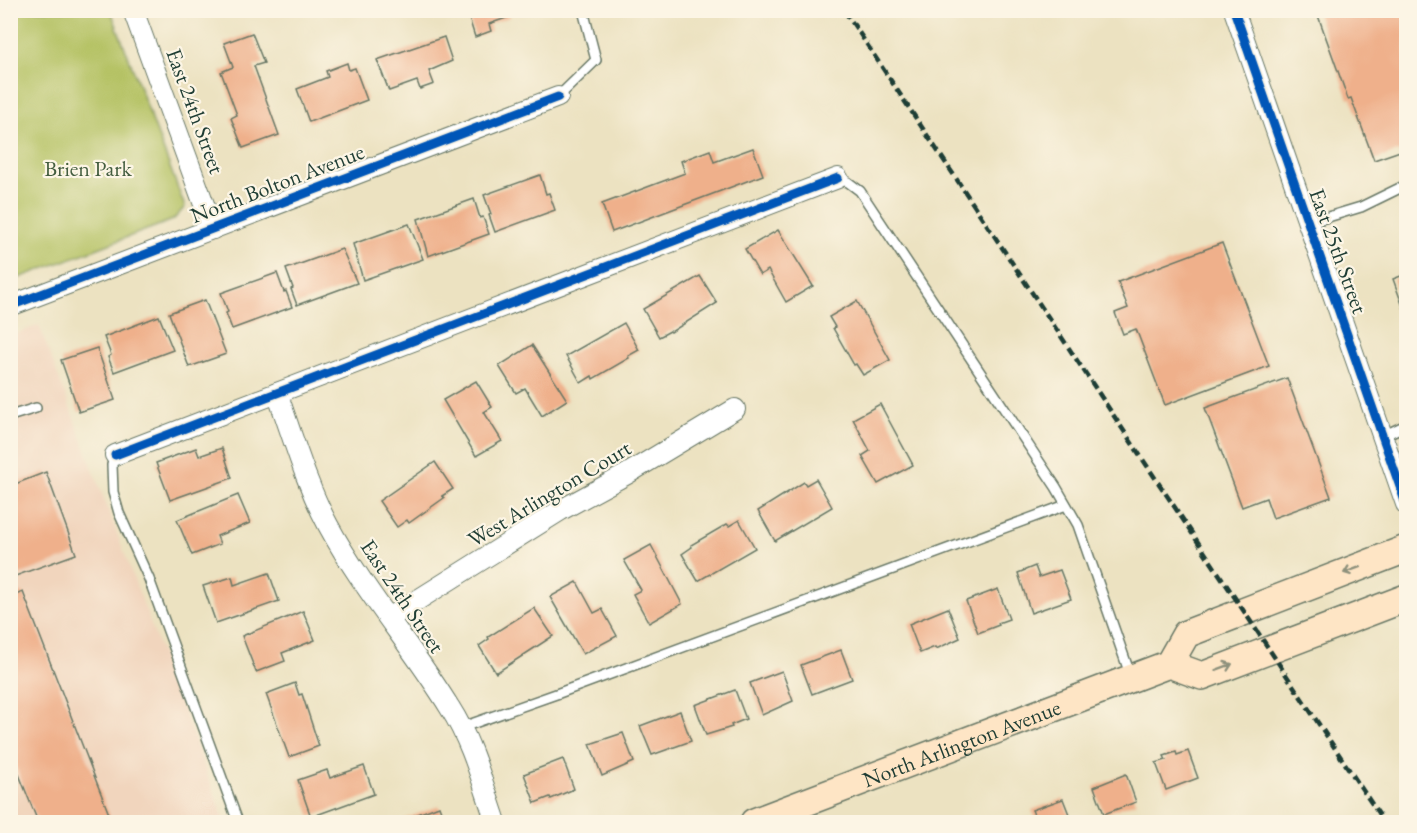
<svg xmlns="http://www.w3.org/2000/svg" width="1417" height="833" viewBox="0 0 1417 833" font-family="'EB Garamond',serif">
	<rect width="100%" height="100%" fill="#fcf5e5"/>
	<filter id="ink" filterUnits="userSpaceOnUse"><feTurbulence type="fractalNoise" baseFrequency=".0167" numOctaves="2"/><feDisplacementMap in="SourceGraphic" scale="12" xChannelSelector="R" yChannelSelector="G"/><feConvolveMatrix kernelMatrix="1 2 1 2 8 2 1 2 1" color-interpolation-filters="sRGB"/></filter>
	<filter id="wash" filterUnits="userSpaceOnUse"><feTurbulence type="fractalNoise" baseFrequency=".008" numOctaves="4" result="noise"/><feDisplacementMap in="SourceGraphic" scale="24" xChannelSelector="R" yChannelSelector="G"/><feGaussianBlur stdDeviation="1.35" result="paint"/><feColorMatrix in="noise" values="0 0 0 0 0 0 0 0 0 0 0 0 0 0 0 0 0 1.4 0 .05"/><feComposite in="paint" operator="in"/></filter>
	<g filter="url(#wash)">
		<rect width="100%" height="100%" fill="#ece2c1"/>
		<!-- built -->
		<polygon fill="#f1d5bd" points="39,325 225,822 11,822 11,336"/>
		<!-- green -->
		<polygon fill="#b5c265" stroke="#6a804c" stroke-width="1.5" points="11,10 111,11 185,207 173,220 11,281"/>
		<g id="blocks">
			<!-- building -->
			<g fill="#efb08b">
				<polygon points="474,10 507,10 509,17 489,24 491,31 475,37 468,15 474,13"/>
				<polygon points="1316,10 1405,10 1406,15 1406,149 1374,160 1351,98 1348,99"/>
				<polygon points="252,33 264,63 254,66 279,135 243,148 231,118 237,115 221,72 233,67 224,43"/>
				<polygon points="444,37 452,61 429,71 434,84 420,89 417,81 389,91 377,60"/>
				<polygon points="347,63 349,70 355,68 367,100 309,122 297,89 328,77 326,71"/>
				<polygon points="753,148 763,175 612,232 602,204 685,173 681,161 710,150 714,162"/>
				<polygon points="540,175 546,194 549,193 555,210 495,232 489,215 491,214 484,195"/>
				<polygon points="474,199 480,218 483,217 489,234 428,256 418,219"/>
				<polygon points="409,224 423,259 363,280 353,244"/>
				<polygon points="778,230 813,286 786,302 768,270 760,275 745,249"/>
				<polygon points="1222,243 1269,366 1165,405 1136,329 1123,334 1115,313 1128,308 1118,282"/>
				<polygon points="342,249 357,283 297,305 291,289 293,288 286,269"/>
				<polygon points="277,273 284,292 286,291 292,307 232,329 226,313 228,312 221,293"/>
				<polygon points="1406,274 1406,315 1393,279"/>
				<polygon points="700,276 717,303 671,332 670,331 659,337 643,309"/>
				<polygon points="205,300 226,354 189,367 169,313"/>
				<polygon points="857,301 890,360 863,375 856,364 854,365 833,328 835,327 829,317"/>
				<polygon points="159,316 173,350 114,372 108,357 111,355 104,337"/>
				<polygon points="624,323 639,350 628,356 629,358 593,379 592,376 581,383 566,356"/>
				<polygon points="532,345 567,400 542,416 525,388 516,393 499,366"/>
				<polygon points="97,348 115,400 79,412 61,360"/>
				<polygon points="1287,378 1331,497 1273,518 1266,498 1242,507 1205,408"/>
				<polygon points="476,381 492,407 484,412 502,441 476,456 443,400"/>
				<polygon points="880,404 913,465 878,484 862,456 870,451 853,419"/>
				<polygon points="196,448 199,456 222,448 232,478 170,500 156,463"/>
				<polygon points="435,462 453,489 442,496 444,498 409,523 407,520 397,527 379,501"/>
				<polygon points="46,472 76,554 10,578 10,486"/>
				<polygon points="816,479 832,507 775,541 758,511 804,482 806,485"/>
				<polygon points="238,495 250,523 217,536 220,544 192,555 177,520"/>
				<polygon points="739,520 755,548 698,581 682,554 692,547 691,545 727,524 729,526"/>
				<polygon points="651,545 682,604 649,623 633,594 641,590 624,560"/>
				<polygon points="1035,566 1039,577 1060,570 1071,599 1031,613 1018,573"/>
				<polygon points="269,573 279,601 216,623 203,586 232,577 234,585"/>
				<polygon points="577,582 594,613 602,609 617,636 583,654 550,597"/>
				<polygon points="998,589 1009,619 998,623 999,625 978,633 966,601"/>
				<polygon points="23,592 112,822 38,822 10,752 10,597"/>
				<polygon points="534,608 553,636 496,673 479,646 489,639 488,637"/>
				<polygon points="948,608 960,638 936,649 935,647 920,653 909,624"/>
				<polygon points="303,611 315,640 282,653 285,661 256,672 242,636"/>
				<polygon points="841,650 852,679 812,694 801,665"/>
				<polygon points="782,671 793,701 762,715 750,683"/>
				<polygon points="295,683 299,695 302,694 319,746 289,757 266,694"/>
				<polygon points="735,690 746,719 731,725 732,727 706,735 695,705"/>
				<polygon points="680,711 691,741 652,755 640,726"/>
				<polygon points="623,733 634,762 602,776 590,744"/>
				<polygon points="1188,751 1198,778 1166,790 1156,763 1166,760 1164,756 1176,752 1177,755"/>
				<polygon points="563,759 574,789 551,799 550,797 535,803 524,774"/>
				<polygon points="364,766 374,794 311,817 298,780 327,770 330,778"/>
				<polygon points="1126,774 1136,802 1104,814 1094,787"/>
				<polygon points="1063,799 1072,822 1037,822 1032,810"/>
				<polygon points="439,806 445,822 397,822"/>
			</g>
		</g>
	</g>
	<g filter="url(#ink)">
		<use href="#blocks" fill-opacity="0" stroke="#677765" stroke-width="1.5"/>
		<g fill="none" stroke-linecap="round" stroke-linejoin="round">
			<defs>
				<g id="service">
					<polyline points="558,97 596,60 583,10"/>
					<polyline points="838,178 848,182 860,191 1056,487 1078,525 1131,677"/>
					<polyline points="1308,223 1361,207 1406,185"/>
					<polyline points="10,416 36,408"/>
					<polyline points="1383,436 1406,425"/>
					<polyline points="115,455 112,465 113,492 119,513 149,579 238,822"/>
					<polyline points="460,728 559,693 1066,505"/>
				</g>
				<g id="minor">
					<polyline points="133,10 213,229"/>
					<polyline points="1234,10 1406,504"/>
					<polyline points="10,306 558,97"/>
					<path d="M277,393c16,44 29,91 51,132 35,65 84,121 122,183 22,34 33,77 46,114"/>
					<polyline points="115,455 838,178"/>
					<polyline points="389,618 561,510 627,474 735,409"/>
				</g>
				<g id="secondary">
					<polyline points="1169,664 1202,676 1406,598"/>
					<path id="s1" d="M754,822l415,-158 17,-30 220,-85"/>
				</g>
			</defs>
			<!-- service casing -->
			<use href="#service" stroke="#677765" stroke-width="12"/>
			<!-- minor casing -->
			<use href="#minor" stroke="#677765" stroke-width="22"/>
			<!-- secondary casing -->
			<use href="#secondary" stroke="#677765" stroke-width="30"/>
			<!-- service -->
			<use href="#service" stroke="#fff" stroke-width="9"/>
			<!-- minor -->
			<use href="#minor" stroke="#fff" stroke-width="20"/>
			<!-- secondary -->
			<use href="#secondary" stroke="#fee5c5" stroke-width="27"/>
			<!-- rail -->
			<polyline stroke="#1f3d34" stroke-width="4.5" stroke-dasharray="9 4.5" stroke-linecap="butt" points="844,10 1384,822"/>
			<defs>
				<g id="cycleway">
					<polyline points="1234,10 1406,504"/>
					<polyline points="10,306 558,97"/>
					<polyline points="115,455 838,178"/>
				</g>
			</defs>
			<!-- cycleway casing -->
			<use href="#cycleway" stroke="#fcf5e5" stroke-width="13"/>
			<!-- cycleway -->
			<use href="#cycleway" stroke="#0057b8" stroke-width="9"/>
		</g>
		<!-- one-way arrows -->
		<defs><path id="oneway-shaft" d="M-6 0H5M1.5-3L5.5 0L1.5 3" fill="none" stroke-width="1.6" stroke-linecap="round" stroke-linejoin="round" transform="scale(1.5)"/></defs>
		<g stroke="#8e917c">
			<use href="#oneway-shaft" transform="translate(1352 570) rotate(159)"/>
			<use href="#oneway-shaft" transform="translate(1224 667) rotate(-20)"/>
		</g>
	</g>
	<g text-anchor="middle" stroke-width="4.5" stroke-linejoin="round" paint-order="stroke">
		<!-- street labels -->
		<g font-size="22" fill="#1f3d34" stroke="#fcf5e5">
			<text transform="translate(196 111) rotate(70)" y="8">East 24th Street</text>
			<text transform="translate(277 183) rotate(-21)" y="8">North Bolton Avenue</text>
			<text transform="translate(1339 251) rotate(70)" y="8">East 25th Street</text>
			<text transform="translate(549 493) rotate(-31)" y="8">West Arlington Court</text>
			<text transform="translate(403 596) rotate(56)" y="8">East 24th Street</text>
			<text dy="8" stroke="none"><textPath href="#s1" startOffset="222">North Arlington Avenue</textPath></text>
		</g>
		<!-- park labels -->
		<g font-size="22" fill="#445e40" stroke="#fcf5e5">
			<text x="88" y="176">Brien Park</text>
		</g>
	</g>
	<!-- margin -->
	<rect width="1417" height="833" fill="none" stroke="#fcf5e5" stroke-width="36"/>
</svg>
